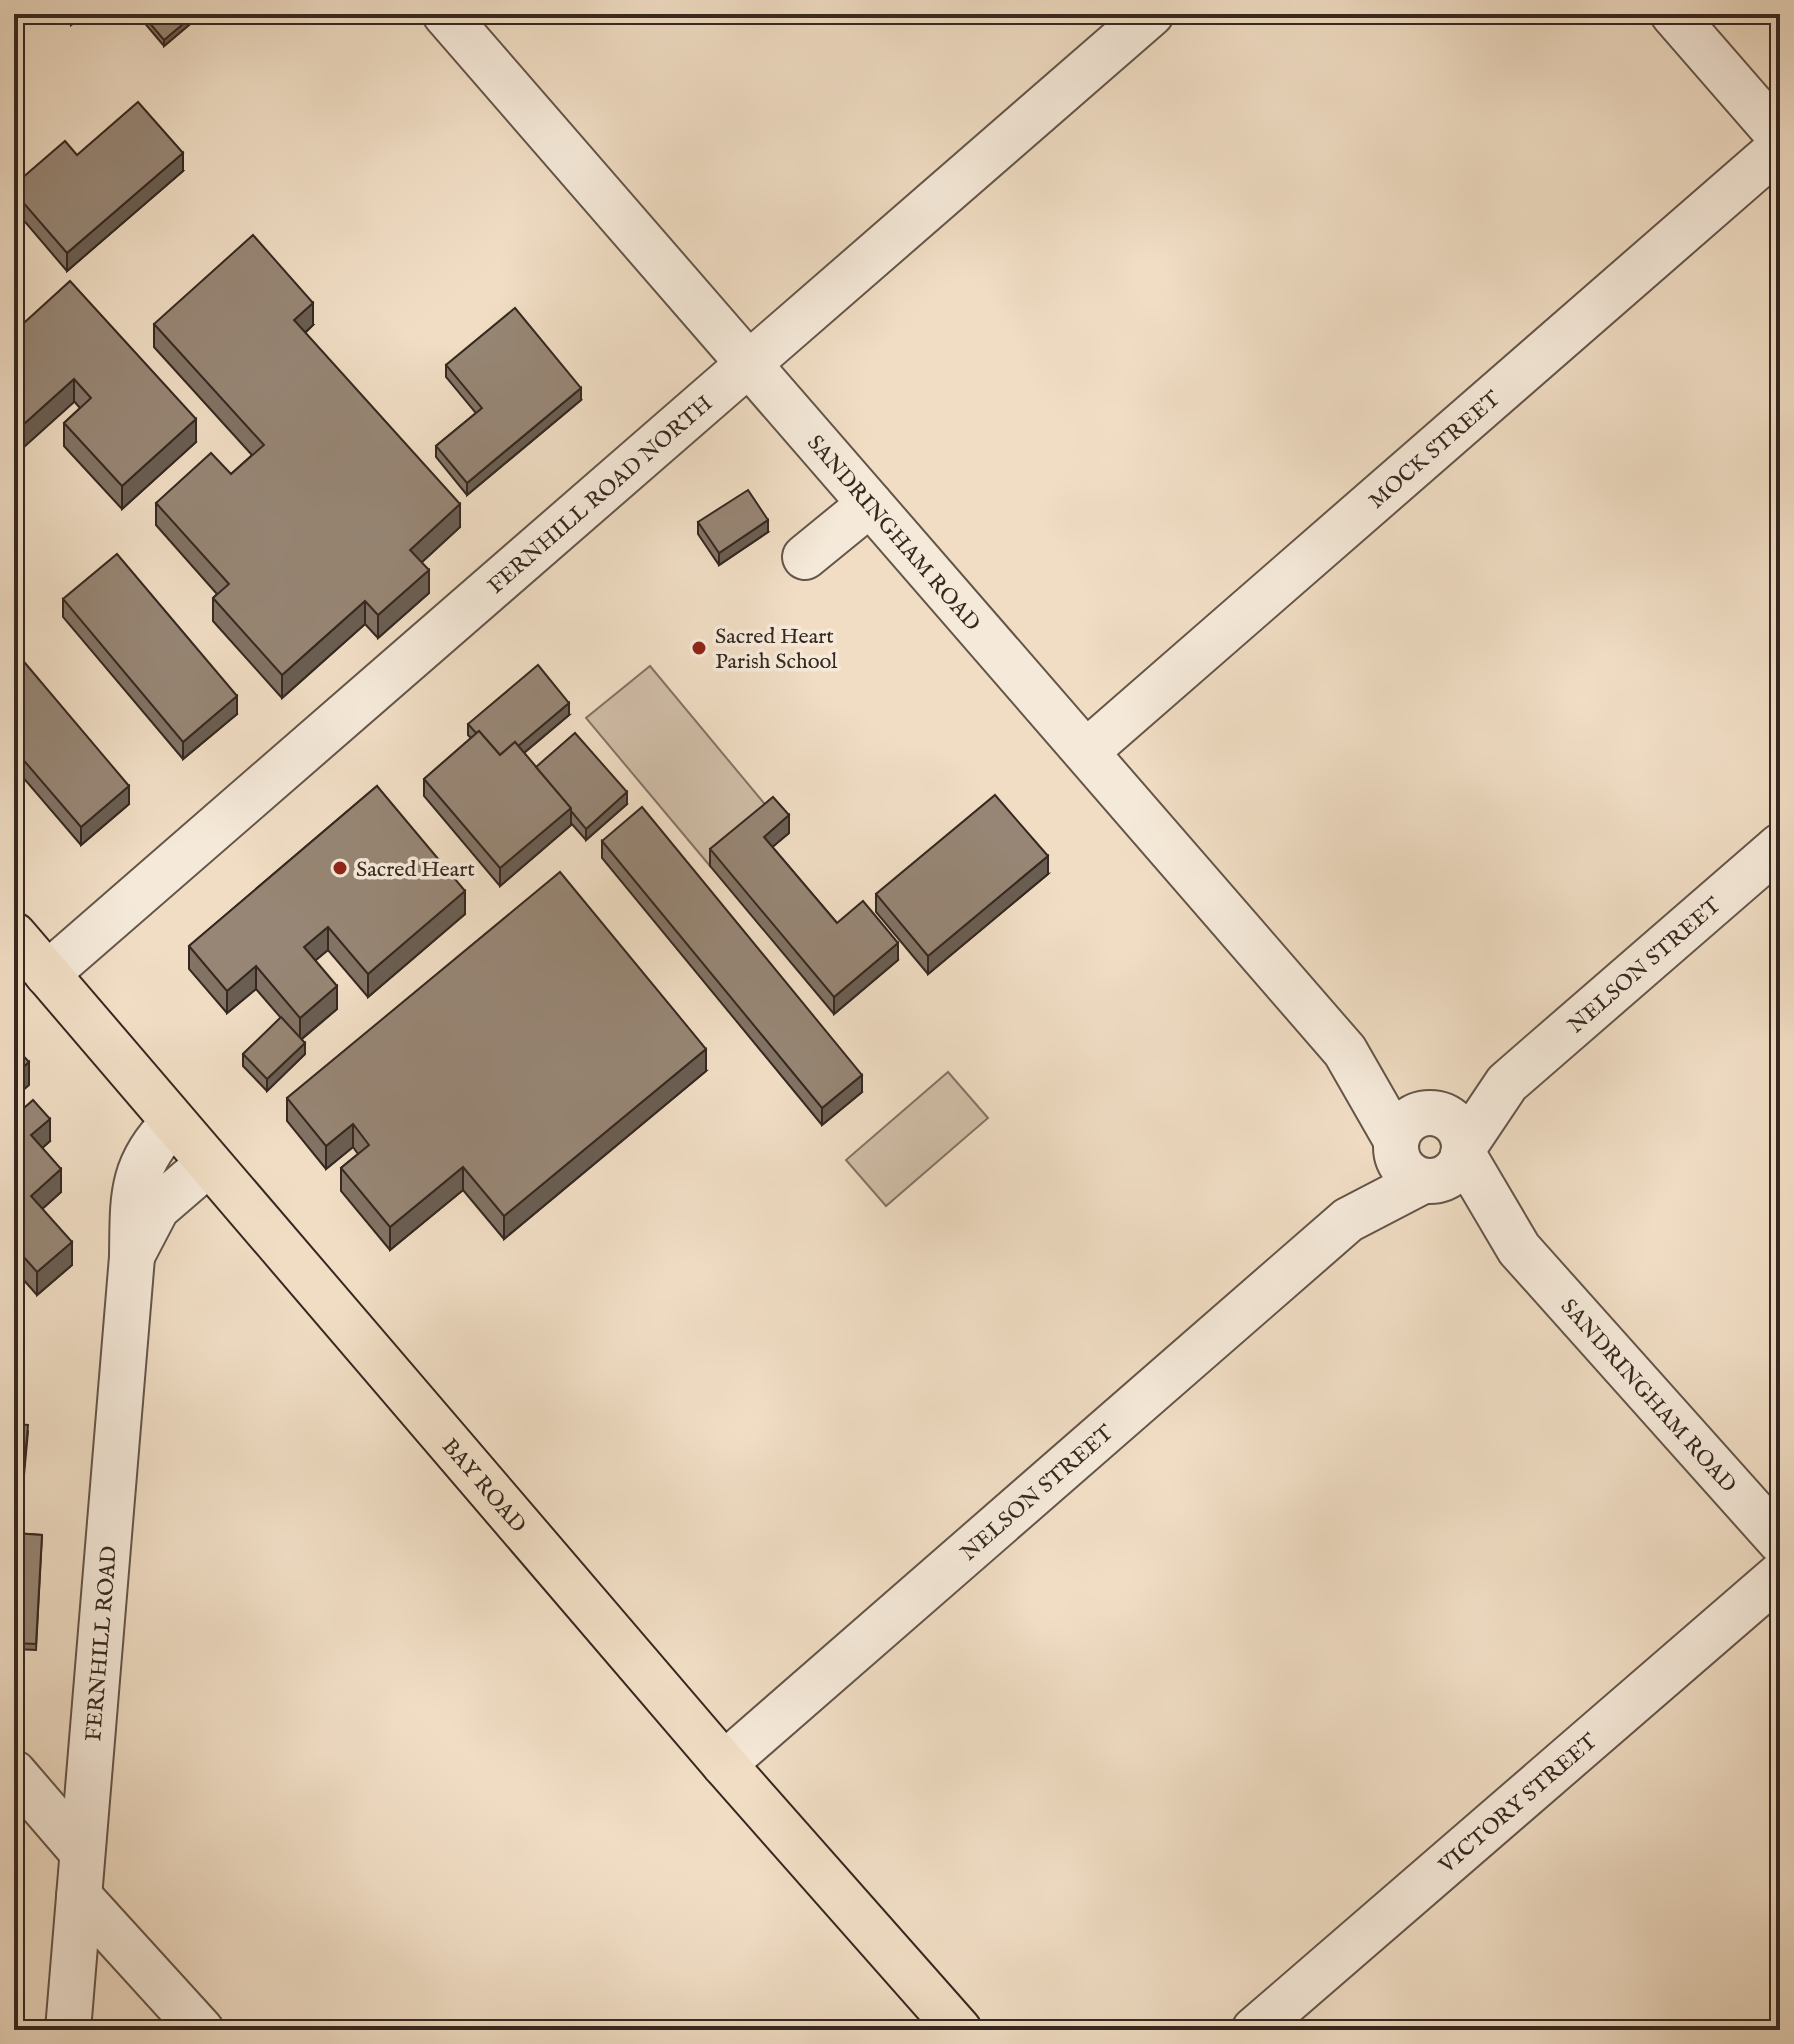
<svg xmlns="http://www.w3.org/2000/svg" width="1794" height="2044" viewBox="0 0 1794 2044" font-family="'IM FELL English',serif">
	<rect width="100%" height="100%" fill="#f0ddc4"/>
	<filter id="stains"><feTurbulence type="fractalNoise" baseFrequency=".0025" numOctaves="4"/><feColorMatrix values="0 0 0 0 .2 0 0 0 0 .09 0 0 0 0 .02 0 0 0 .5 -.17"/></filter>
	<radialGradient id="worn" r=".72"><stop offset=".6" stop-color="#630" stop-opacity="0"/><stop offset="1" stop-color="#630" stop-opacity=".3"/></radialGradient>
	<!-- green -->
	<g fill="#d0bea8" stroke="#837364" stroke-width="2">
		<polygon points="650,666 773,814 710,866 586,718"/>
		<polygon points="948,1072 988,1118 886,1206 846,1160"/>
	</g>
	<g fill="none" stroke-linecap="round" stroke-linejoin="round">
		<defs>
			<g id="minor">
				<path id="s1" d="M445,14l900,1037 51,89"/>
				<polyline points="1673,14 1780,137"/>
				<polyline points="805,557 870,504"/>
				<path id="s2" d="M1087,751l693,-604"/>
				<path id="s3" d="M47,974l1104,-960"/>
				<circle cx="1430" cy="1147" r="34"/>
				<path id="s4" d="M1464,1147l43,-64 273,-237"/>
				<path id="s5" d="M1463,1154l56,95 261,292"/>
				<polyline points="134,1252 157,1208 208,1164"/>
				<path id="s6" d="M724,1764l624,-544 75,-39"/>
				<polyline points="14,1773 82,1852"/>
				<polyline points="79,1896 201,2030"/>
				<path id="s7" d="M68,2030l64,-773c1,-57 -3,-91 41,-134"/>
				<path id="s8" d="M1254,2030l526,-455"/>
			</g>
			<g id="major">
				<path id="s9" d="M14,935l710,829 235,266"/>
			</g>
		</defs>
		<!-- minor casing -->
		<use href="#minor" stroke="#645549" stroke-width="48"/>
		<!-- major casing -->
		<use href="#major" stroke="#362820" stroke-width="48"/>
		<!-- minor -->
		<use href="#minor" stroke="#f5e9d9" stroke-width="44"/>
		<!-- major -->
		<use href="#major" stroke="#f0ddc4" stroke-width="44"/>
	</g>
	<!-- wall -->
	<g fill="#827365" stroke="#362820" stroke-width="2">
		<polygon points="62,14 85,14 71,25"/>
		<polygon points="137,14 202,14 164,46"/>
		<polygon points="77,155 183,171 67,271 14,209 14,185"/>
		<polygon points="154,324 313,325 305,333 460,527 422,562 429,593 378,638 365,624 282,698 213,621 213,598 217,594 156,525 156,503 231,474 252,455 154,347"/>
		<polygon points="14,332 196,442 122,509 64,446 64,423 80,408"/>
		<polygon points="446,365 581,400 467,495 436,457 436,446 476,413 446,377"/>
		<polygon points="698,522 768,532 719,565 698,534"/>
		<polygon points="63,599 237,714 183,759 63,617"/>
		<polygon points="14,650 129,804 81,845 14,767"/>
		<polygon points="569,715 524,753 536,767 627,804 586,840 571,823 571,825 500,886 424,796 424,779 471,738 468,735 468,724"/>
		<polygon points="377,786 465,914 368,997 328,950 315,960 337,1009 302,1039 305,1054 267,1091 243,1066 243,1054 281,1018 256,989 227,1013 189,969 189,946"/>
		<polygon points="789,833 772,847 837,923 898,960 834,1014 710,866 710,849"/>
		<polygon points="602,841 862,1092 822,1125 602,858"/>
		<polygon points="1048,874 928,974 876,912 876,894"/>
		<polygon points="706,1071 504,1239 463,1190 390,1250 341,1191 341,1168 358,1154 353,1147 326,1169 287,1121 287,1098"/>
		<polygon points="14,1117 50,1141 42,1148 61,1192 42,1209 72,1265 37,1295 14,1269"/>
		<polygon points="14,1424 28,1431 20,1519 14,1518"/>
		<polygon points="14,1533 42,1535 36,1650 14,1649"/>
	</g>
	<!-- shaded-wall -->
	<g fill="#6a5e52" stroke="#362820" stroke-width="2">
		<polygon points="71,14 85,14 71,25"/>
		<polygon points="195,14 202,14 164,46 164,40"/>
		<polygon points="183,153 183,171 67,271 67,253"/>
		<polygon points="20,233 20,256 14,261 14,238"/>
		<polygon points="313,303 313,325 294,343 294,320"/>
		<polygon points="74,379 74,402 14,456 14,433"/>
		<polygon points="581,388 581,400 467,495 467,483"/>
		<polygon points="196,419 196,442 122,509 122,486"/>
		<polygon points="460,504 460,527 410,573 410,550"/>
		<polygon points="768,520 768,532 719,565 719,553"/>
		<polygon points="429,570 429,593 378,638 378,615"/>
		<polygon points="365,601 365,624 282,698 282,675"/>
		<polygon points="237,696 237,714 183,759 183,742"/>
		<polygon points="569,703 569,715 500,773 500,761"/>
		<polygon points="129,786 129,804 81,845 81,827"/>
		<polygon points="627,792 627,804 586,840 586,829"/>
		<polygon points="571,808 571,825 500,886 500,868"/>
		<polygon points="789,815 789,833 764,854 764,837"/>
		<polygon points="1048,856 1048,874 928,974 928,956"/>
		<polygon points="465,891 465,914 368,997 368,974"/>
		<polygon points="328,927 328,950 304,970 304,947"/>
		<polygon points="898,943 898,960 834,1014 834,997"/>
		<polygon points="256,966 256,989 227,1013 227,991"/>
		<polygon points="337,986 337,1009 300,1040 300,1018"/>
		<polygon points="305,1043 305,1054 267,1091 267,1079"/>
		<polygon points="706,1049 706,1071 504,1239 504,1216"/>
		<polygon points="29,1062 29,1085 14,1098 14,1075"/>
		<polygon points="862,1075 862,1092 822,1125 822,1108"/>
		<polygon points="50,1119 50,1141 31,1158 31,1135"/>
		<polygon points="353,1124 353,1147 326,1169 326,1146"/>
		<polygon points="463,1167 463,1190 390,1250 390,1227"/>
		<polygon points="61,1169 61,1192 31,1219 31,1196"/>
		<polygon points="72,1242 72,1265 37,1295 37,1272"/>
		<polygon points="23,1886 23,1904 14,1912 14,1894"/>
	</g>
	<!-- building -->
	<g fill="#978675" stroke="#362820" stroke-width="2">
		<polygon points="142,14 195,14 164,40"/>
		<polygon points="138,102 183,153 67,253 14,192 14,185 65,141 77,155"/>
		<polygon points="14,226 20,233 14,238"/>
		<polygon points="253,235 313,303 294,320 460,504 410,550 429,570 378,615 365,601 282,675 213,598 229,584 156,503 211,453 231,474 264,445 154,324"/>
		<polygon points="70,281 196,419 122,486 64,423 91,398 74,379 14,433 14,332"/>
		<polygon points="515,308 581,388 467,483 436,446 482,408 446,365"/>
		<polygon points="748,490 768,520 719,553 698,522"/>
		<polygon points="117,554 237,696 183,742 63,599"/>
		<polygon points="14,650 129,786 81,827 14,749"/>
		<polygon points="538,665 569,703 518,746 515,742 500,755 479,731 476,733 468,724"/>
		<polygon points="479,731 500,755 515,742 571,808 500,868 424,779"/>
		<polygon points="575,733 627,792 586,829 571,811 571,808 536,767"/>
		<polygon points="377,786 465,891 368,974 328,927 304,947 337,986 300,1018 256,966 227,991 189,946"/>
		<polygon points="995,795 1048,856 928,956 876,894"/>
		<polygon points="773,797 789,815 764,837 837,923 863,901 898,943 834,997 710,849"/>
		<polygon points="642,807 862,1075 822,1108 602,841"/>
		<polygon points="560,872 706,1049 504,1216 463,1167 390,1227 341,1168 369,1145 353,1124 326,1146 287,1098"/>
		<polygon points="281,1017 305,1043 267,1079 243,1054"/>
		<polygon points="14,1046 29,1062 14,1075"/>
		<polygon points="33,1100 50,1119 31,1135 61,1169 31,1196 72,1242 37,1272 14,1246 14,1117"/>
		<polygon points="14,1424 28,1425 20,1513 14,1512"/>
		<polygon points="14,1533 42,1535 36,1644 14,1643"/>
		<polygon points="14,1876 23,1886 14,1894"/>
	</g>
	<!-- markers -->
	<g fill="#8f2418" stroke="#f5e9d9" stroke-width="3">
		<circle cx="699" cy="648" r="8"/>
		<circle cx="340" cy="868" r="8"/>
	</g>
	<g text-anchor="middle" stroke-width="7" stroke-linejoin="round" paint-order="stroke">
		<!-- street labels -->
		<g font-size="22" fill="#362820" stroke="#f5e9d9">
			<text dy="8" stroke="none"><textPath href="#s2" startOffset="460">MOCK STREET</textPath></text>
			<text dy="8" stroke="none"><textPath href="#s3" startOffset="732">FERNHILL ROAD NORTH</textPath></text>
			<text dy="8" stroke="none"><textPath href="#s1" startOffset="686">SANDRINGHAM ROAD</textPath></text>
			<text dy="8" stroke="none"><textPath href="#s4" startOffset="258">NELSON STREET</textPath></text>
			<text dy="8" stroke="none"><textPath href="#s5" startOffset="306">SANDRINGHAM ROAD</textPath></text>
			<text dy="8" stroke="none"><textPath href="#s9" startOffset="724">BAY ROAD</textPath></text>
			<text dy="8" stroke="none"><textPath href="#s6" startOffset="414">NELSON STREET</textPath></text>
			<text dy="8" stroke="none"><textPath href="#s7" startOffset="388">FERNHILL ROAD</textPath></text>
			<text dy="8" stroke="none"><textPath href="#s8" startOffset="348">VICTORY STREET</textPath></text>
		</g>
		<!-- poi labels -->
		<g font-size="22" fill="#362820" stroke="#f5e9d9" text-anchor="start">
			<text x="715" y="643">Sacred Heart<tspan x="715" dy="25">Parish School</tspan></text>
			<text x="356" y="876">Sacred Heart</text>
		</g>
	</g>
	<!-- margin -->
	<rect width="1794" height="2044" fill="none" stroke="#f0ddc4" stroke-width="48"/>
	<rect x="16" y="16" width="1762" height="2012" fill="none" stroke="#362820" stroke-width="4"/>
	<rect x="24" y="24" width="1746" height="1996" fill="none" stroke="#362820" stroke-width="2"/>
	<rect width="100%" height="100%" filter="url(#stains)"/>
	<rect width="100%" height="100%" fill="url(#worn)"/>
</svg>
